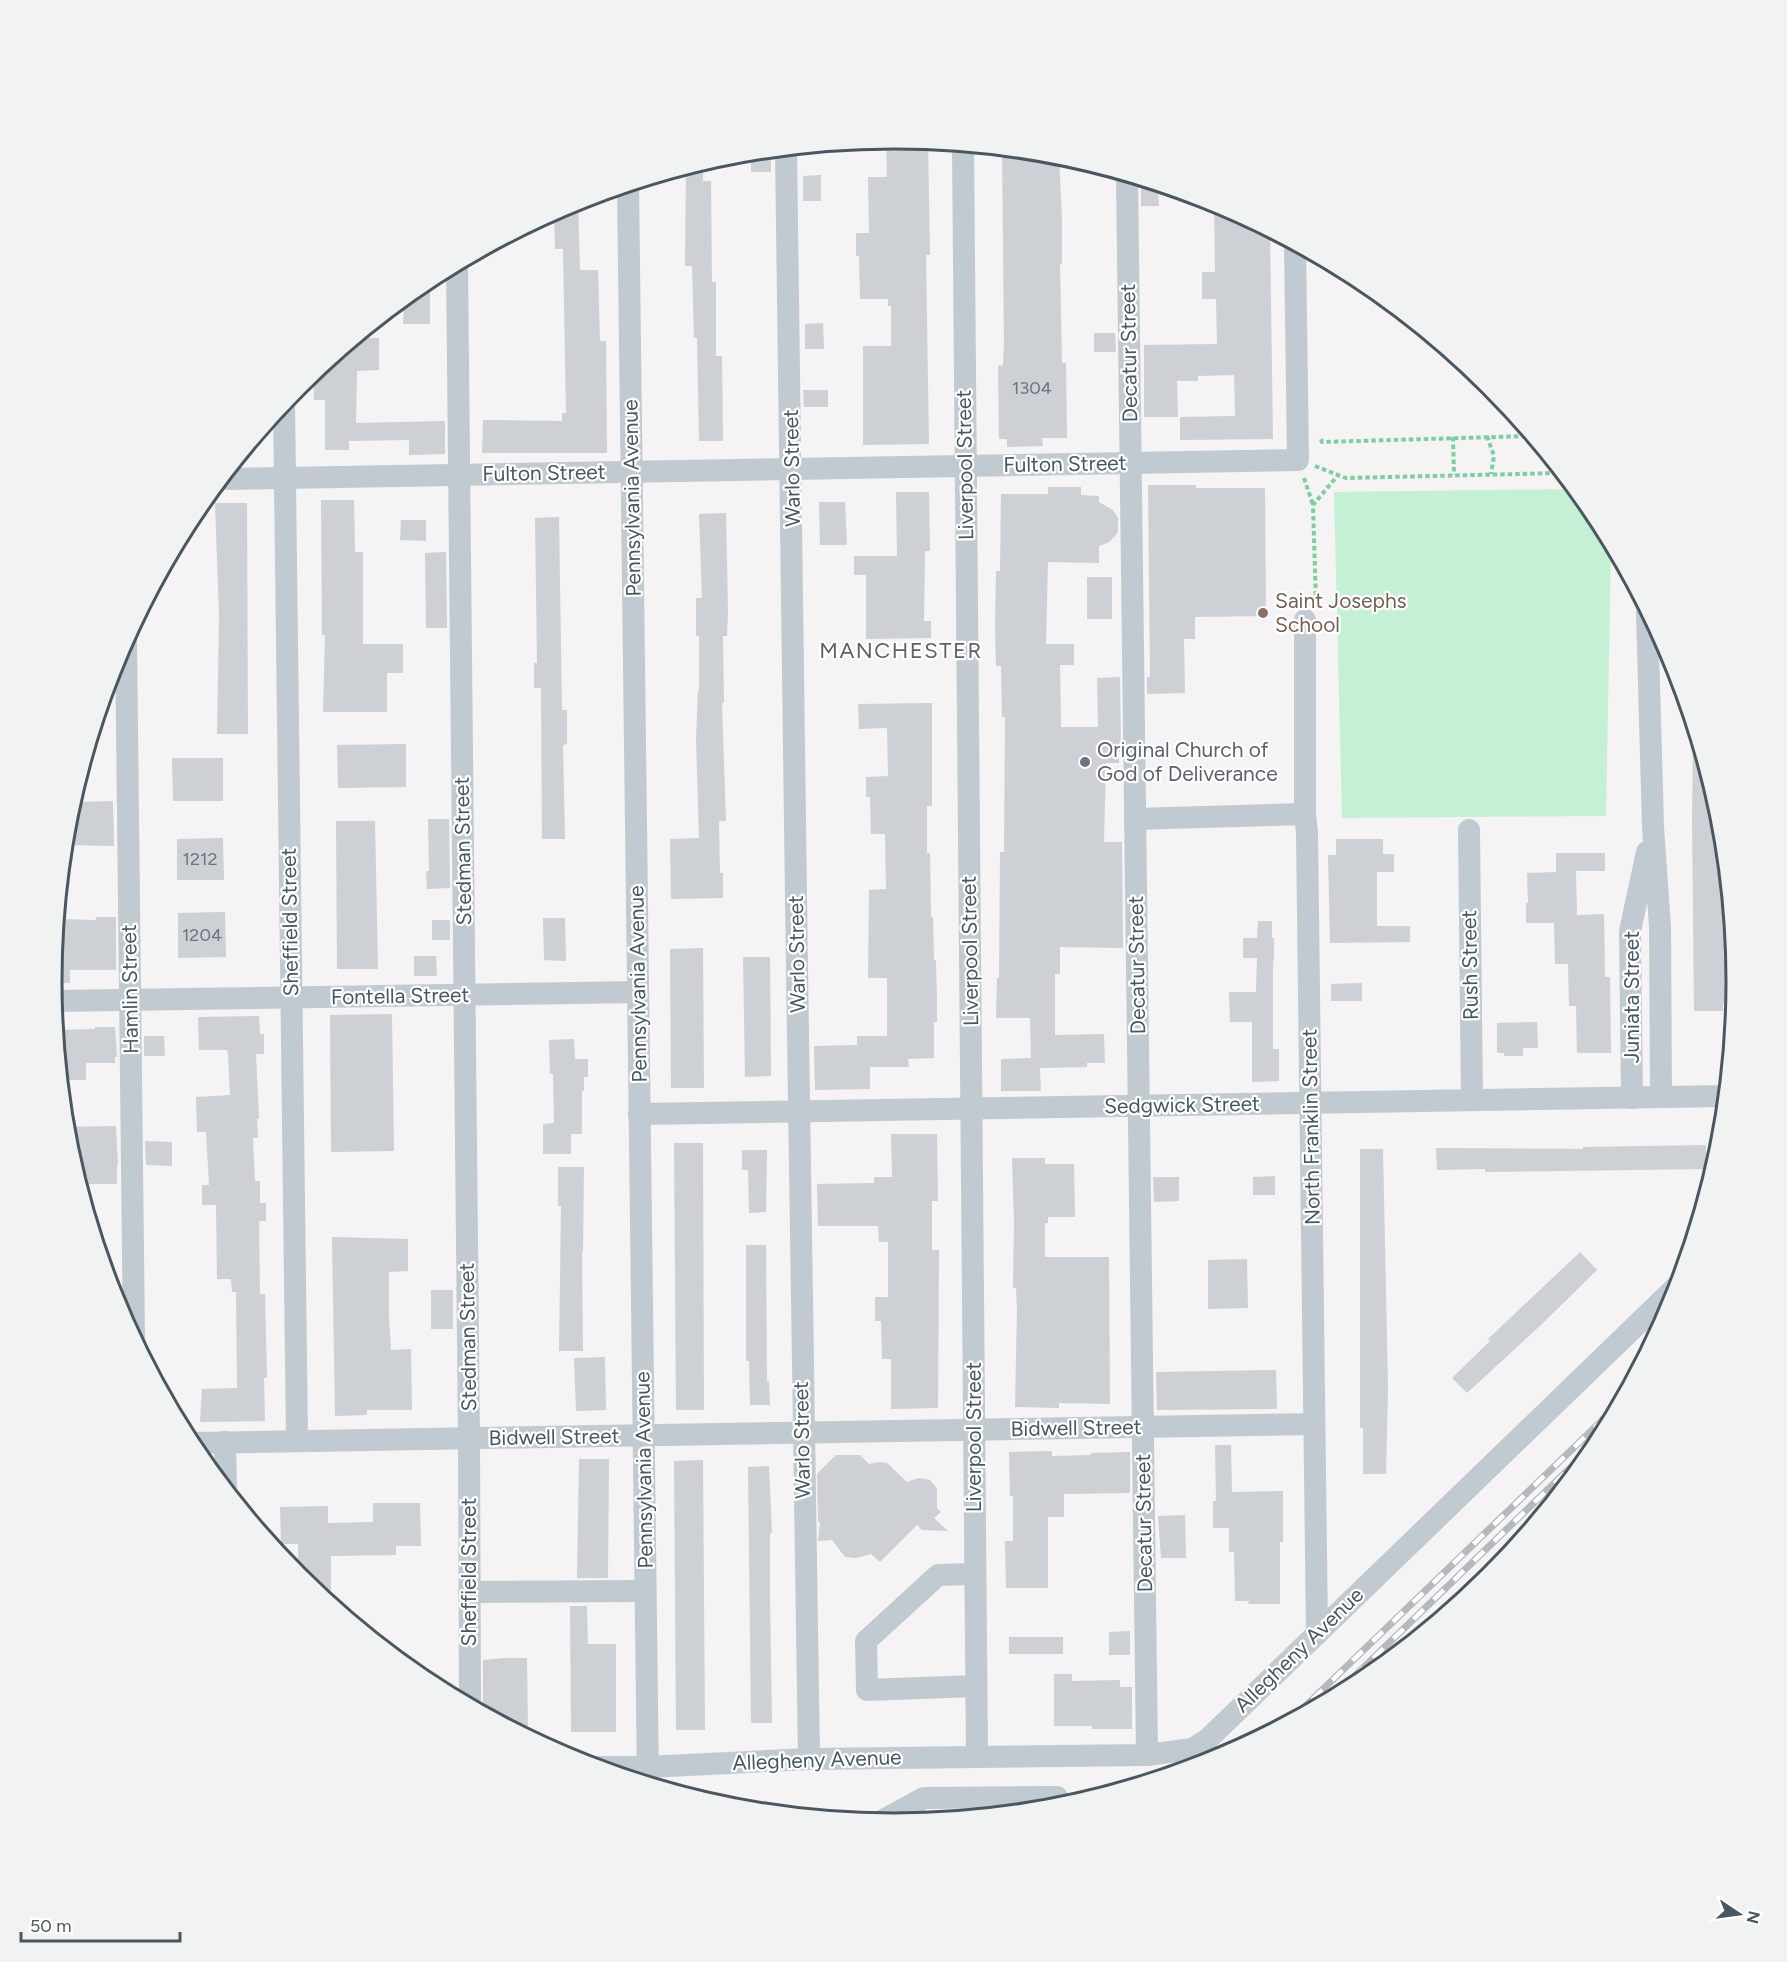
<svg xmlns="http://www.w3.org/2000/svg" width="1787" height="1962" viewBox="0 0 1787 1962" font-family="Figtree,sans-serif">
	<rect width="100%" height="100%" fill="#f5f3f3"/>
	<!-- green -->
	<polygon fill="#c4f0d3" points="1575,489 1594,513 1611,544 1606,816 1342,818 1334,492"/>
	<!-- building -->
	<g fill="#cdd0d5">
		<polygon points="886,139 928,142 930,255 926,255 929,444 863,445 863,346 891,346 891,306 888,306 888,299 860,299 859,256 856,256 856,233 869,233 868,177 887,177"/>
		<polygon points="1002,149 1059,155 1062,220 1062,264 1060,264 1062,363 1066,363 1067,438 1042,438 1043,446 1007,447 1007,439 999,439 998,366 1003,365 1004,343"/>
		<polygon points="771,151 771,172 751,172 751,152"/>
		<polygon points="703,163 703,181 711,181 712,282 716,282 716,356 722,356 723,441 699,441 697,338 694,338 692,266 685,266 686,168"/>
		<polygon points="821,175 821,201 803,201 803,176"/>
		<polygon points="1141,188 1158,188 1159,206 1141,206"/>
		<polygon points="578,201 580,270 598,270 600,341 606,341 607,453 482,453 483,420 562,421 562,413 566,413 563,249 555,249 554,212"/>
		<polygon points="1214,202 1270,232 1273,439 1180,440 1180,417 1235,416 1234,375 1198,376 1198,381 1177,381 1178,417 1144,417 1144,345 1217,344 1216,299 1202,299 1202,272 1215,272"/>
		<polygon points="430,278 430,324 403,324 404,298"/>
		<polygon points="823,323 824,349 805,349 805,324"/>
		<polygon points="1094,333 1115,333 1116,352 1094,352"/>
		<polygon points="355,338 379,338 379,370 357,371 356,423 445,421 445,454 409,455 409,440 349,441 349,450 325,450 325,400 314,400 313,372"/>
		<polygon points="803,390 828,390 828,407 804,407"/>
		<polygon points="1148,485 1196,485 1196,488 1265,488 1266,616 1195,617 1195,639 1184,639 1185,693 1147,694 1147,677 1150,677"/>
		<polygon points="1048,487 1081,487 1081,495 1099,496 1099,502 1113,510 1118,518 1118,532 1115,536 1109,542 1099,546 1099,563 1048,562 1046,644 1074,644 1074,665 1060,665 1061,727 1098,727 1097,678 1120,677 1121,752 1119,752 1119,763 1106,763 1104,842 1122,842 1123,948 1060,947 1060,974 1055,974 1055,1035 1104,1034 1105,1063 1087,1063 1087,1067 1040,1068 1041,1091 1001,1091 1001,1059 1031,1058 1030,1018 996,1018 997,978 999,978 1000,852 1004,852 1005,717 1002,717 1001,666 996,666 995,628 996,571 1000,571 1001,494 1048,494"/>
		<polygon points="896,492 929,492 930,551 925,551 924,621 931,621 931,638 866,639 866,575 854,575 854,556 897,556"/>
		<polygon points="321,500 354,500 355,552 363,552 363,644 403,644 403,673 387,673 387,712 323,712 325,635 322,635"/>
		<polygon points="819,502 845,502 847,545 820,545"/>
		<polygon points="215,503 247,503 248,734 217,734 219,616"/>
		<polygon points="726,513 728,611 727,636 723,636 724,703 722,703 726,821 719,821 720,873 723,873 723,898 671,899 670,839 699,838 696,739 698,691 699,691 699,636 696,636 696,598 702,598 699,514"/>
		<polygon points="559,517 562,710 567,710 567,744 563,745 565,839 542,839 541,688 534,688 534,663 537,663 535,518"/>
		<polygon points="401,520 426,520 426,541 400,540"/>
		<polygon points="446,552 447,628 426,628 425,553"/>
		<rect x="1087" y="577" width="25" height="42"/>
		<polygon points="932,703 932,806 927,806 927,853 930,853 931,917 933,917 934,960 936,960 937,1000 937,1022 934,1022 934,1058 908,1059 909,1067 870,1067 870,1089 815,1090 814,1046 857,1045 857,1036 887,1036 887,978 868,978 869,890 886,889 885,834 871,834 870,797 866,797 866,777 888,776 887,728 859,729 858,704"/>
		<polygon points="1693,743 1697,743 1720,817 1733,949 1733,982 1736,982 1734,1004 1723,1004 1723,1011 1694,1011 1692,818"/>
		<polygon points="406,744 406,787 338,788 337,745"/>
		<polygon points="172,758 223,758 223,801 173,801"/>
		<polygon points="113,801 114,846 64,845 67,816 71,804 77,804 77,802"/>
		<polygon points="428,819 449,819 450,888 427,889 426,871 429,871"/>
		<polygon points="336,821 375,821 378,969 337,969"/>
		<polygon points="223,838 224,880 177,880 177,839"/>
		<polygon points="1336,839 1383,839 1383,854 1394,854 1394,872 1377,872 1377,926 1410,926 1410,942 1330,943 1328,855 1336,855"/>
		<polygon points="1556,853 1605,853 1605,871 1576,871 1577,915 1604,914 1605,977 1610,977 1611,1053 1577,1053 1576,1006 1569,1006 1568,964 1555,964 1554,923 1526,923 1526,903 1528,903 1527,873 1556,872"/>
		<polygon points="225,912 226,957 178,958 178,913"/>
		<polygon points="96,917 116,917 116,970 70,970 70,983 51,983 57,919 96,920"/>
		<polygon points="543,918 565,918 566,961 544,960"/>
		<rect x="432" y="920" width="18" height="20"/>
		<polygon points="1258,921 1272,921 1272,938 1274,938 1274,961 1273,961 1273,1049 1279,1049 1279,1081 1252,1082 1252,1022 1230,1022 1229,992 1256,992 1257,958 1243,958 1243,938 1257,938"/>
		<polygon points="703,948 704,1088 671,1088 670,949"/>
		<polygon points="414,956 436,956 437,976 414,976"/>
		<polygon points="743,957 770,957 771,1076 745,1077"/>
		<polygon points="1362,983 1362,1001 1331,1001 1331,984"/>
		<polygon points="392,1014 394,1151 331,1152 330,1015"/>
		<polygon points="259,1016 260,1034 264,1034 264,1054 256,1054 259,1119 257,1119 258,1138 253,1138 255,1181 260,1181 260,1203 266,1203 266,1221 259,1221 260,1294 265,1294 267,1378 264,1378 265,1421 200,1422 202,1389 237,1388 236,1292 232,1292 231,1279 217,1279 216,1205 202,1205 202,1185 209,1185 206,1132 197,1132 196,1097 230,1095 228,1054 227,1050 199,1050 198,1017"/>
		<polygon points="1537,1022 1538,1048 1523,1048 1523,1056 1504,1056 1504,1053 1497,1053 1497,1023"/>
		<polygon points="95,1027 115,1027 117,1057 115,1057 115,1063 86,1063 86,1080 61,1080 56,1030 95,1029"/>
		<polygon points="144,1036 164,1036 165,1056 144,1056"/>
		<polygon points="574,1039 575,1059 588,1059 588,1077 584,1077 584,1091 582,1091 582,1134 571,1134 571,1154 543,1154 543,1124 554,1123 553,1074 550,1074 549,1040"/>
		<polygon points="116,1126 118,1165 117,1165 117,1184 79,1184 67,1145 65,1127"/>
		<polygon points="891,1134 937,1134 938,1201 932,1201 932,1250 939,1250 938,1408 891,1409 891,1359 882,1359 881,1321 875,1321 875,1297 888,1297 888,1242 879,1242 878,1226 818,1226 817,1184 874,1183 874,1177 892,1177"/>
		<polygon points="145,1141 172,1142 172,1166 146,1165"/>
		<polygon points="674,1143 703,1143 704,1410 676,1410"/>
		<polygon points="1706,1145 1706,1169 1485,1172 1485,1169 1437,1170 1436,1148 1583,1149 1583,1147"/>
		<polygon points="1360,1149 1383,1149 1388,1388 1386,1474 1363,1474 1363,1428 1360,1428"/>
		<polygon points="742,1150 767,1150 766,1212 749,1213 748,1170 742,1170"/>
		<polygon points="1012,1158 1045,1158 1045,1164 1074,1164 1075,1217 1048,1217 1048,1223 1045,1223 1045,1257 1109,1257 1110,1404 1059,1403 1059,1408 1015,1407 1017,1308 1016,1288 1013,1288 1014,1223"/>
		<polygon points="558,1167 584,1167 583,1252 582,1252 583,1351 559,1351 561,1206 558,1206"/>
		<polygon points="1275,1176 1275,1195 1253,1195 1253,1177"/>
		<polygon points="1153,1177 1179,1177 1179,1201 1154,1202"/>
		<polygon points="332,1237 408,1239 408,1271 389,1272 389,1316 391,1350 411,1349 412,1410 367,1410 367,1415 335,1416"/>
		<polygon points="746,1245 766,1245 767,1381 769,1381 770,1405 750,1405 749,1361 746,1361"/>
		<polygon points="1580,1252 1597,1270 1542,1324 1467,1393 1452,1378 1490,1341 1488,1339"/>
		<polygon points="1247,1259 1248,1308 1208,1309 1208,1260"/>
		<rect x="431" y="1290" width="22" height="39"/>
		<polygon points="605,1357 606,1410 576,1411 574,1358"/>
		<polygon points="1276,1370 1277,1409 1157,1410 1156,1372"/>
		<polygon points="1215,1445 1231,1445 1232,1492 1283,1491 1283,1542 1280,1542 1280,1604 1248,1604 1249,1601 1235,1601 1234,1552 1229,1552 1229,1528 1213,1528 1213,1501 1216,1501"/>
		<polygon points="1052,1451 1052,1456 1091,1455 1091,1453 1130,1452 1130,1493 1064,1494 1064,1517 1048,1517 1048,1588 1006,1588 1005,1541 1013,1541 1013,1496 1010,1496 1009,1452"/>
		<polygon points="836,1455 860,1455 869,1464 879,1462 887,1463 907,1482 919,1478 930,1480 937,1489 937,1508 941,1512 934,1518 948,1531 922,1530 917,1525 880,1562 871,1554 856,1558 845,1557 832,1540 818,1541 820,1523 818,1521 817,1474"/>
		<polygon points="579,1459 609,1459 608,1578 577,1578"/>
		<polygon points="703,1460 705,1730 676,1730 674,1461"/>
		<polygon points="769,1466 772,1533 770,1533 770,1598 772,1723 751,1723 748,1467"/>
		<polygon points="373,1503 420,1503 421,1546 396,1546 396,1555 331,1556 331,1604 298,1577 298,1544 281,1544 280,1507 328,1506 328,1523 373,1522"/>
		<polygon points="1185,1515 1186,1558 1161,1558 1158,1516"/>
		<polygon points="570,1606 587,1606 588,1644 616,1644 616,1732 571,1732"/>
		<polygon points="1130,1631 1130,1655 1109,1655 1109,1632"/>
		<rect x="1009" y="1637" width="54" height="17"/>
		<polygon points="504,1658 527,1658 528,1730 516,1730 482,1712 483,1705 483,1660"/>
		<polygon points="1054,1674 1072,1674 1072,1681 1120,1680 1120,1687 1132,1687 1132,1729 1092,1729 1092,1726 1054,1726"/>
	</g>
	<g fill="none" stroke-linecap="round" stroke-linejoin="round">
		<!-- path -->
		<g stroke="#7ccea3" stroke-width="4" stroke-dasharray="4.5 3" stroke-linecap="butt">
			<polyline points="1487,436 1494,456 1491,474"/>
			<polyline points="1453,437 1454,475"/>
			<polyline points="1321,439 1322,442 1531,436"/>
			<polyline points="1315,466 1346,478 1561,473"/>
			<polyline points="1304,478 1313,505"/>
			<polyline points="1316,603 1313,505 1338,475"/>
		</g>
		<!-- minor -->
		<g stroke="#c1cad1" stroke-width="22">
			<polyline points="963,145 977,1756"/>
			<path d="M786,149c10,537 11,1073 23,1610"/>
			<polyline points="1127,176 1147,1755"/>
			<polyline points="628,185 648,1783"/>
			<polyline points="457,264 469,1438 470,1705"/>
			<polyline points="284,403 297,1441"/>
			<polyline points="221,479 1298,460 1295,245"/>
			<polyline points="1647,612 1653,827 1660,927 1661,1097"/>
			<polyline points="1305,620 1305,814 1307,833 1317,1634"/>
			<polyline points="126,639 134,1340"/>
			<polyline points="1135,819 1305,814"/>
			<polyline points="1469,830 1472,1100"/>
			<polyline points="53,1001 638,992"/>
			<polyline points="1632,1098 1630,931 1647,852"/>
			<polyline points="639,1114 1725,1096"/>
			<polyline points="225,1442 226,1489"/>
			<polyline points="190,1443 1314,1424"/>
			<polyline points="975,1574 938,1575 866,1641 867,1690 976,1686"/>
			<polyline points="469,1592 645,1591"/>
			<polyline points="597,1767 647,1767 809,1759 1147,1755 1192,1749 1208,1739 1678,1285"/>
			<polyline points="880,1822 924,1798 1057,1797"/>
		</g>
		<defs>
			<g id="rail">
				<polyline points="1397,1653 1532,1525"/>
				<polyline points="1333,1697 1598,1441"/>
				<polyline points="1292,1719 1616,1407"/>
			</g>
		</defs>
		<!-- rail casing -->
		<use href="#rail" stroke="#b5b8bd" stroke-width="7"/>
		<!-- rail -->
		<use href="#rail" stroke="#fff" stroke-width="4.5" stroke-dasharray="14" stroke-linecap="butt"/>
	</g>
	<!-- markers -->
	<circle fill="#8d6e63" stroke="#fff" stroke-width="2" cx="1263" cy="613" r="6"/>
	<circle fill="#6b7280" stroke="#fff" stroke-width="2" cx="1085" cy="762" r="6"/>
	<g text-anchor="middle" stroke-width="4.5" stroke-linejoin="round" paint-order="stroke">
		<!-- number labels -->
		<g font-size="18" fill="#6b757d">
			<text x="1032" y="394">1304</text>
			<text x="200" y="865">1212</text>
			<text x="202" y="941">1204</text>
		</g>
		<!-- street labels -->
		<g font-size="21" fill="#4a5760" stroke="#fff">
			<text transform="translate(1129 353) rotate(-91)" y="7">Decatur Street</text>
			<text transform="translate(1065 464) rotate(-1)" y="7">Fulton Street</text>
			<text transform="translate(965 465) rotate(-91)" y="7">Liverpool Street</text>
			<text transform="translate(792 468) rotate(-91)" y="7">Warlo Street</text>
			<text transform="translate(544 473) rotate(-1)" y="7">Fulton Street</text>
			<text transform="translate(632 498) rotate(-91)" y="7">Pennsylvania Avenue</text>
			<text transform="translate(463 851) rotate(-91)" y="7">Stedman Street</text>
			<text transform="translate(290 922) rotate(-91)" y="7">Sheffield Street</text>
			<text transform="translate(970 951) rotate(-91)" y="7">Liverpool Street</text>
			<text transform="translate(797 954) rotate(-91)" y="7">Warlo Street</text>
			<text transform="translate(1137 965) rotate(-91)" y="7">Decatur Street</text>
			<text transform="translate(1470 965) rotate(-91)" y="7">Rush Street</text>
			<text transform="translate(638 984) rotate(-91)" y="7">Pennsylvania Avenue</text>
			<text transform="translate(130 989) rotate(-91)" y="7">Hamlin Street</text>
			<text transform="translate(400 996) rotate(-1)" y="7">Fontella Street</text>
			<text transform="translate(1632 997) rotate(-90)" y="7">Juniata Street</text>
			<text transform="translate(1182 1105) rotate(-1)" y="7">Sedgwick Street</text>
			<text transform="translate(1311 1127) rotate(-91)" y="7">North Franklin Street</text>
			<text transform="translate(468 1337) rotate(-91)" y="7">Stedman Street</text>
			<text transform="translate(1076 1428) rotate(-1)" y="7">Bidwell Street</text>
			<text transform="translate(554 1437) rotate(-1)" y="7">Bidwell Street</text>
			<text transform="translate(974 1437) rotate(-90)" y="7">Liverpool Street</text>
			<text transform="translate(802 1440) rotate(-91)" y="7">Warlo Street</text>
			<text transform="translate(644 1470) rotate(-91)" y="7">Pennsylvania Avenue</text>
			<text transform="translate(1144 1523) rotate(-91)" y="7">Decatur Street</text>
			<text transform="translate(469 1572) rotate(-90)" y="7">Sheffield Street</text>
			<text transform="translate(1299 1650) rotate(-44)" y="7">Allegheny Avenue</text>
			<text transform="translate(817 1760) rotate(-2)" y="7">Allegheny Avenue</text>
		</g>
		<!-- education labels -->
		<g font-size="21" fill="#785e54" stroke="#fff" text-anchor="start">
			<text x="1275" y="608">Saint Josephs<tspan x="1275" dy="24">School</tspan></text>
		</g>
		<!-- worship labels -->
		<g font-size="21" fill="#5b616d" stroke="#fff" text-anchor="start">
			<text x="1097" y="757">Original Church of<tspan x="1097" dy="24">God of Deliverance</tspan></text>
		</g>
		<!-- neighbourhood labels -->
		<g font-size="22" letter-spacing="1.5" fill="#5f6367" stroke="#fff">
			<text x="901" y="658">MANCHESTER</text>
		</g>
	</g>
	<!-- crop -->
	<path d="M0 0H1787V1962H0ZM62 981a832 832 0 1 1 1664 0a832 832 0 1 1-1664 0Z" fill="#f1f2f2" fill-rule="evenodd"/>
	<path fill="none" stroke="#4a5760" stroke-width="3" d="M62 981a832 832 0 1 1 1664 0a832 832 0 1 1-1664 0Z"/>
	<!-- north arrow -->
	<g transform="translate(1739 1914) rotate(103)" stroke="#ffffff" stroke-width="4.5" paint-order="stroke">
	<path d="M0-4.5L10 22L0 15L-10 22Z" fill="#4a5760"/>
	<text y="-9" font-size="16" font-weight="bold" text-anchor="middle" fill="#4a5760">N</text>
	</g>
	<!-- scale -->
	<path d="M21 1932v9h159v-9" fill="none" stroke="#4a5760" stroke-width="3"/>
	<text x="30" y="1932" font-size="18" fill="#4a5760" stroke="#ffffff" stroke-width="4.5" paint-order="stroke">50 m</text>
</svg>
